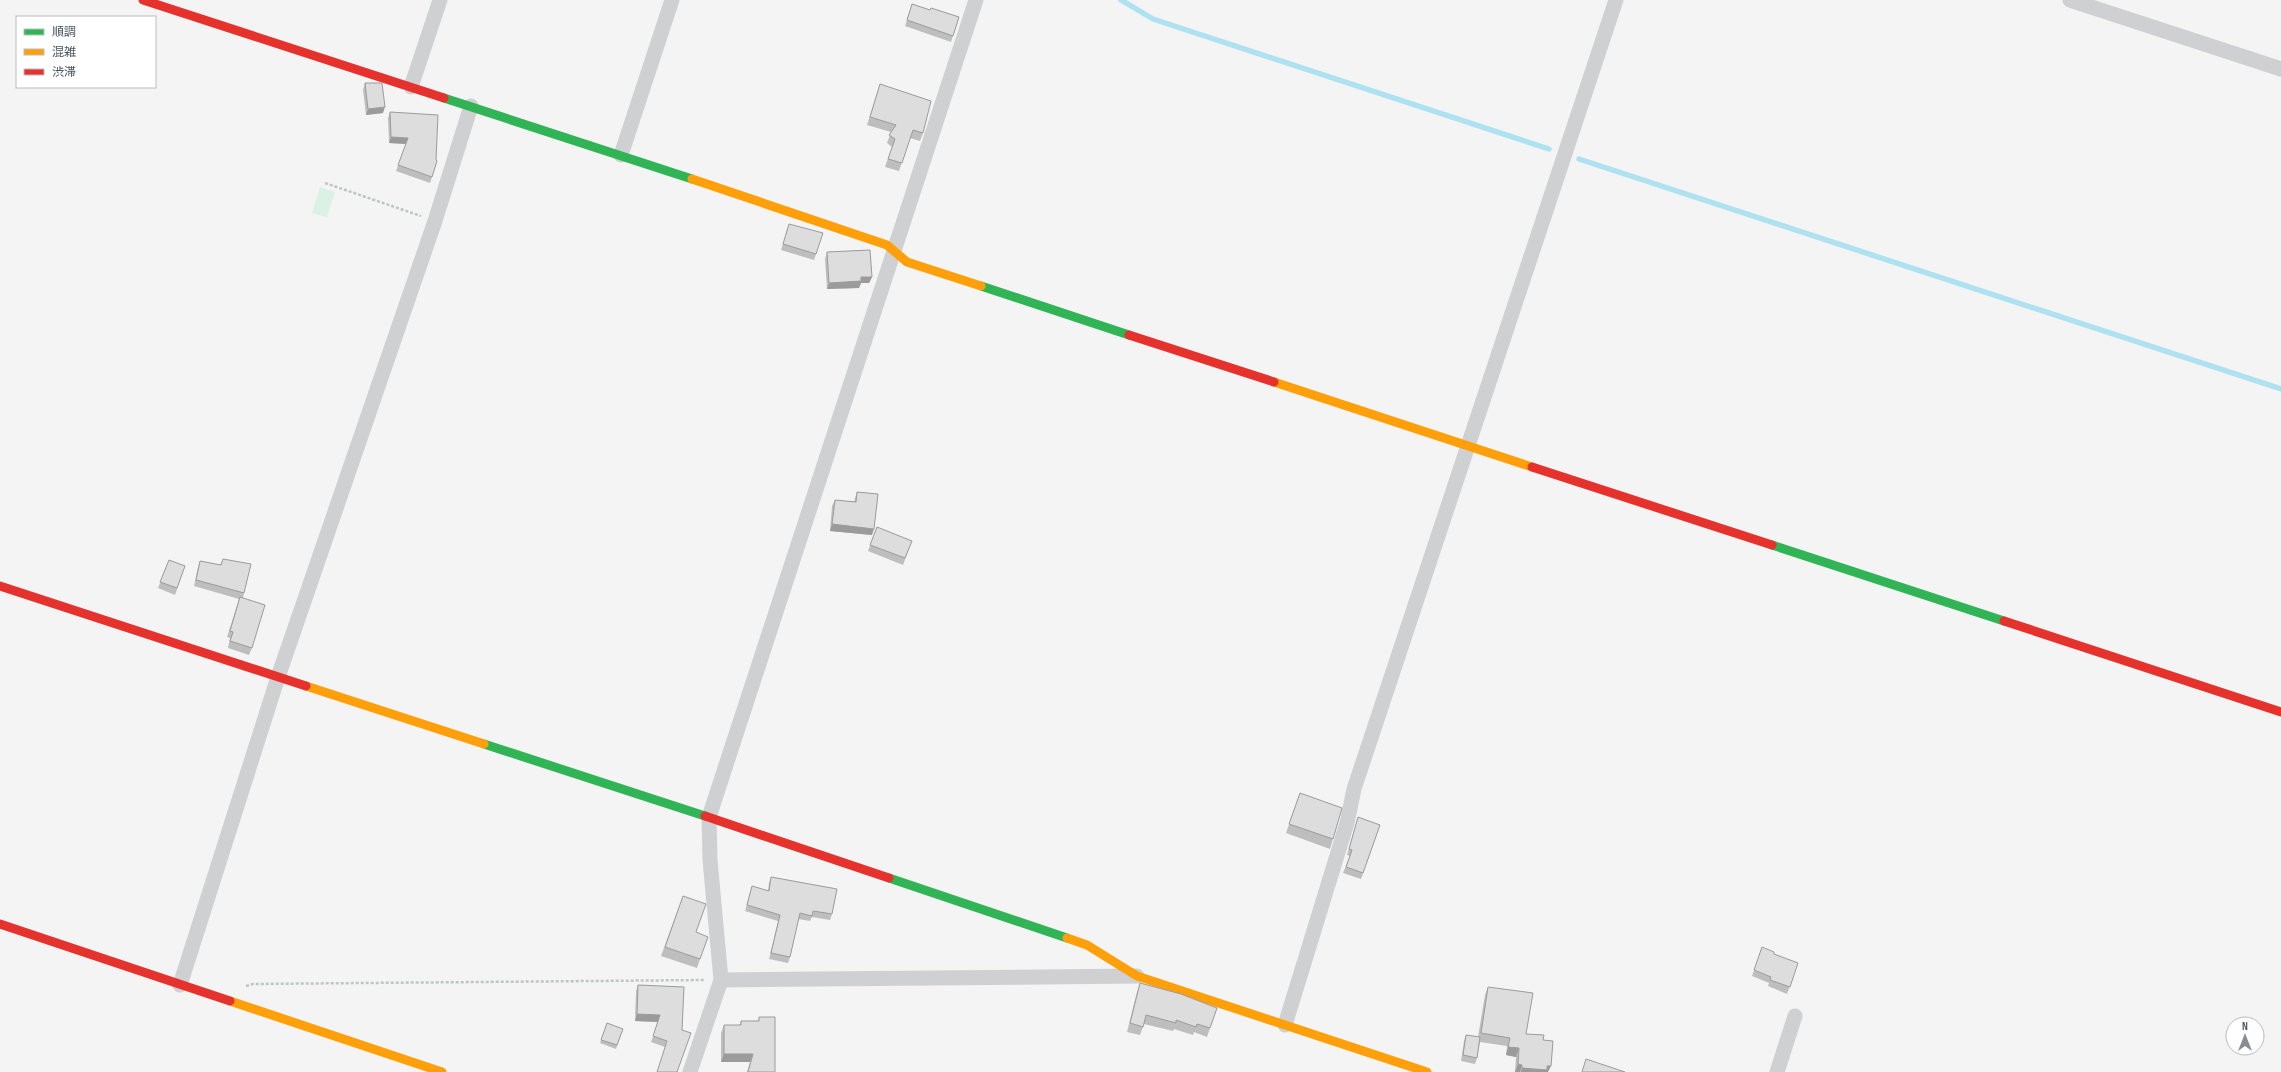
<svg xmlns="http://www.w3.org/2000/svg" width="2281" height="1072" viewBox="0 0 2281 1072" font-family="'Sofia Sans Condensed','Noto Sans JP',sans-serif">
	<rect width="100%" height="100%" fill="#f4f4f4"/>
	<!-- green -->
	<polygon fill="#d9f2e3" points="320,187 335,192 327,217 312,213"/>
	<g fill="none" stroke-linecap="round" stroke-linejoin="round">
		<!-- stream -->
		<g stroke="#aee2f0" stroke-width="5.5">
			<polyline points="1121,0 1153,19 1549,149"/>
			<polyline points="1579,159 2281,389"/>
		</g>
		<!-- path -->
		<g stroke="#bcc7c4" stroke-width="2.5" stroke-dasharray="3 2" stroke-linecap="butt">
			<polyline points="325,183 421,216"/>
			<polyline points="246,986 253,984 705,980"/>
		</g>
		<!-- street -->
		<g stroke="#ced0d2" stroke-width="15">
			<polyline points="2070,0 2281,69"/>
			<polyline points="411,87 440,0"/>
			<polyline points="621,155 672,0"/>
			<polyline points="721,980 1137,976"/>
			<polyline points="180,985 278,677 435,221 471,106"/>
			<polyline points="1285,1025 1347,823 1354,789 1616,0"/>
			<polyline points="690,1072 721,980 710,860 709,817 976,0"/>
			<polyline points="1777,1072 1795,1016"/>
		</g>
		<!-- fast -->
		<g stroke="#30b455" stroke-width="9">
			<polyline points="444,98 692,179"/>
			<polyline points="981,286 1129,335"/>
			<polyline points="1772,545 2004,621"/>
			<polyline points="484,744 705,816"/>
			<polyline points="889,878 1067,938"/>
		</g>
		<!-- slow -->
		<g stroke="#ff9f0a" stroke-width="9">
			<polyline points="692,179 887,245 907,262 981,286"/>
			<polyline points="1274,382 1532,467"/>
			<polyline points="306,686 484,744"/>
			<polyline points="1067,938 1087,945 1137,976 1427,1072"/>
			<polyline points="230,1001 442,1072"/>
		</g>
		<!-- jam -->
		<g stroke="#e5322d" stroke-width="9">
			<polyline points="143,0 444,98"/>
			<polyline points="1129,335 1274,382"/>
			<polyline points="1532,467 1772,545"/>
			<polyline points="0,586 306,686"/>
			<polyline points="2004,621 2281,712"/>
			<polyline points="705,816 889,878"/>
			<polyline points="0,924 230,1001"/>
		</g>
	</g>
	<!-- wall -->
	<g fill="#bebebf">
		<polygon points="912,4 930,10 959,17 951,42 905,26"/>
		<polygon points="365,83 383,113 366,115 363,90"/>
		<polygon points="880,84 923,133 920,141 910,138 899,171 885,167 892,147 887,143 891,132 867,125"/>
		<polygon points="390,112 432,177 430,183 396,171 406,144 389,143 388,118"/>
		<polygon points="789,224 816,254 814,260 781,250"/>
		<polygon points="827,252 872,277 869,283 861,283 859,288 827,289 825,259"/>
		<polygon points="857,492 872,535 830,531 832,506 835,500 854,502 855,498"/>
		<polygon points="877,527 912,541 903,565 868,551"/>
		<polygon points="223,559 244,593 243,598 252,648 249,655 228,648 230,638 227,637 239,599 194,586 198,567 200,561 220,565"/>
		<polygon points="169,560 185,566 175,595 158,588"/>
		<polygon points="1300,793 1333,839 1330,849 1286,833"/>
		<polygon points="1358,817 1380,825 1361,879 1343,873 1350,856 1347,855"/>
		<polygon points="771,877 832,914 830,920 812,917 810,921 798,919 790,957 788,963 769,959 778,921 745,911 752,886 768,891 769,883"/>
		<polygon points="683,896 696,932 700,959 697,968 661,956"/>
		<polygon points="1762,947 1774,954 1798,963 1787,994 1768,986 1769,983 1752,976"/>
		<polygon points="1140,983 1217,1008 1207,1037 1194,1032 1193,1035 1174,1029 1173,1031 1144,1024 1140,1035 1127,1032 1137,992"/>
		<polygon points="638,985 684,987 665,1047 651,1042 658,1022 635,1021 636,991"/>
		<polygon points="1488,987 1526,1034 1543,1040 1548,1072 1515,1072 1516,1057 1506,1055 1507,1046 1480,1042 1477,1058 1475,1064 1461,1061 1464,1041 1466,1035 1478,1037 1485,995"/>
		<polygon points="759,1017 775,1072 747,1072 750,1062 721,1062 721,1033 724,1025 740,1025 741,1021 758,1021"/>
		<polygon points="607,1023 623,1029 616,1049 600,1043"/>
	</g>
	<!-- shaded-wall -->
	<g fill="#9b9b9b">
		<polygon points="385,107 383,113 366,115 368,109"/>
		<polygon points="391,137 408,138 406,144 389,143"/>
		<polygon points="861,277 872,277 869,283 861,283 859,288 827,289 829,283"/>
		<polygon points="832,524 874,529 872,535 830,531"/>
		<polygon points="637,1014 660,1015 658,1022 635,1021"/>
		<polygon points="1508,1047 1519,1048 1516,1057 1506,1055"/>
		<polygon points="724,1054 753,1054 750,1062 721,1062"/>
		<polygon points="1518,1064 1522,1065 1520,1072 1515,1072"/>
		<polygon points="1547,1066 1551,1066 1548,1072 1521,1072 1522,1068"/>
	</g>
	<!-- building -->
	<g fill="#ddddde" stroke="#9b9b9b">
		<polygon points="912,4 930,10 931,8 959,17 953,36 907,20"/>
		<polygon points="365,83 382,83 385,107 368,109"/>
		<polygon points="880,84 931,101 923,133 913,130 902,163 888,159 895,139 889,135 896,125 870,117"/>
		<polygon points="390,112 438,115 436,160 437,161 432,177 398,165 408,138 391,137"/>
		<polygon points="789,224 823,233 816,254 783,244"/>
		<polygon points="870,250 872,277 861,277 861,281 829,283 827,252"/>
		<polygon points="857,492 878,494 874,529 832,524 835,500 856,502"/>
		<polygon points="877,527 912,541 905,558 870,545"/>
		<polygon points="223,559 251,564 244,593 196,580 200,561 221,565"/>
		<polygon points="169,560 185,566 177,588 160,582"/>
		<polygon points="240,597 265,605 252,648 230,641 233,632 230,631"/>
		<polygon points="1300,793 1342,808 1333,839 1289,824"/>
		<polygon points="1358,817 1380,825 1363,873 1346,867 1352,850 1349,849"/>
		<polygon points="771,877 837,889 832,914 813,911 812,916 800,913 790,957 771,953 780,915 747,905 752,886 769,891"/>
		<polygon points="683,896 706,904 696,932 708,937 700,959 665,947"/>
		<polygon points="1762,947 1774,952 1774,954 1798,963 1790,987 1770,980 1771,977 1754,970"/>
		<polygon points="1140,983 1181,994 1217,1008 1210,1028 1197,1024 1196,1027 1176,1020 1176,1023 1146,1015 1143,1027 1130,1023"/>
		<polygon points="638,985 684,987 682,1030 691,1033 677,1072 657,1072 667,1041 653,1036 660,1015 637,1014"/>
		<polygon points="1488,987 1533,993 1526,1034 1544,1035 1543,1040 1553,1041 1551,1066 1547,1066 1547,1070 1522,1068 1522,1065 1518,1064 1519,1048 1508,1047 1510,1038 1481,1033"/>
		<polygon points="759,1017 775,1017 775,1072 748,1072 753,1054 724,1054 724,1025 741,1025 741,1021 759,1021"/>
		<polygon points="607,1023 623,1029 617,1045 601,1040"/>
		<polygon points="1466,1035 1480,1037 1477,1058 1463,1055"/>
		<polygon points="1586,1059 1625,1072 1582,1072"/>
	</g>
	<!-- legend -->
	<rect x="16" y="16" width="140" height="72" fill="#ffffff" stroke="#b7bbc0"/>
	<rect x="24" y="29" width="20" height="6" fill="#30b455" stroke="#b7bbc0"/>
	<text x="52" y="36" font-size="12" fill="#4a5661">順調</text>
	<rect x="24" y="49" width="20" height="6" fill="#ff9f0a" stroke="#b7bbc0"/>
	<text x="52" y="56" font-size="12" fill="#4a5661">混雑</text>
	<rect x="24" y="69" width="20" height="6" fill="#e5322d" stroke="#b7bbc0"/>
	<text x="52" y="76" font-size="12" fill="#4a5661">渋滞</text>
	<!-- north arrow -->
	<g transform="translate(2245 1036)"><circle r="19" fill="#ffffff" stroke="#b7bbc0"/>
	<path d="M0-3L7 15L0 10L-7 15Z" fill="#868d94"/>
	<text y="-6" font-size="11" font-weight="bold" text-anchor="middle" fill="#4a5661">N</text>
	</g>
</svg>
